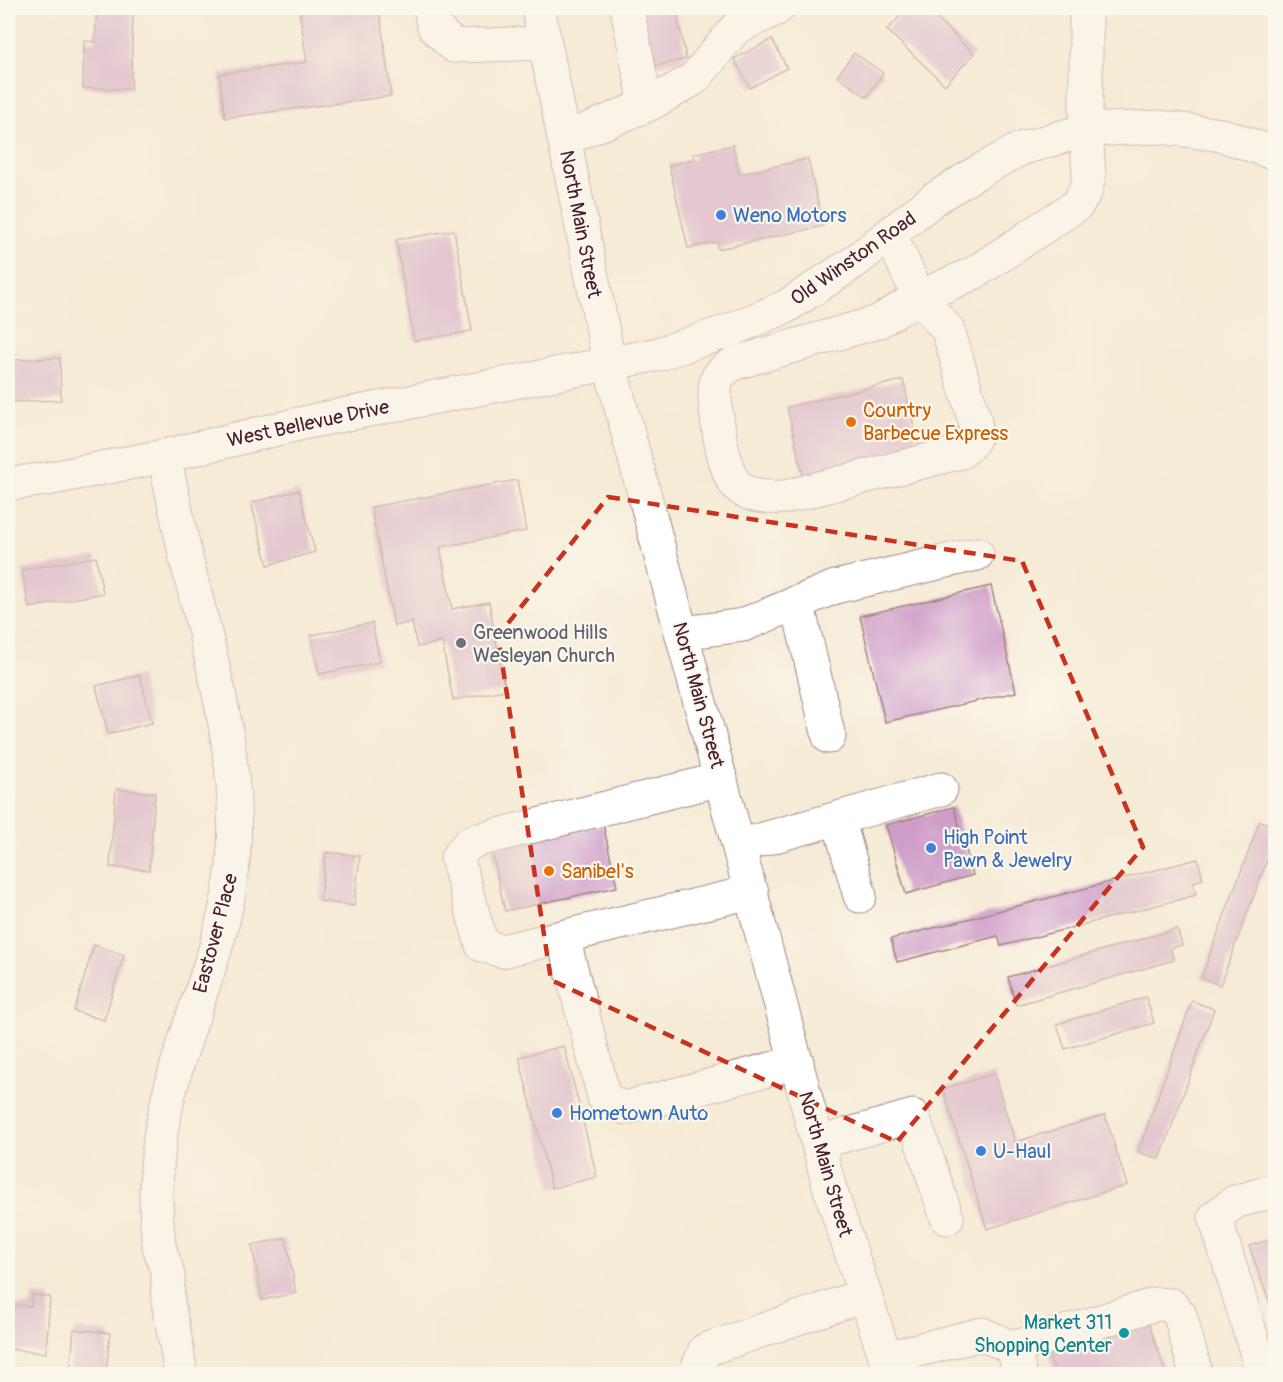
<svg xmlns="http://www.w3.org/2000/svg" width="1283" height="1382" viewBox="0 0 1283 1382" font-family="Pangolin,sans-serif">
	<rect width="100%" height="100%" fill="#fbf7ec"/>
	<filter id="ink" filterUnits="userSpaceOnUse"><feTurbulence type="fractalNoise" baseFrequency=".0167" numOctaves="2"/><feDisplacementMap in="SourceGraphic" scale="12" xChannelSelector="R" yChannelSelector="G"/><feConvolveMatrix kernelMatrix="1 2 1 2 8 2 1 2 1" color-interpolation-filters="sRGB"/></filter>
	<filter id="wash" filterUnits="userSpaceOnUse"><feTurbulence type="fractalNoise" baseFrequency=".008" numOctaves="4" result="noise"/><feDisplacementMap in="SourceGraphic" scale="24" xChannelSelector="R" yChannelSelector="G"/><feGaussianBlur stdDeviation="1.35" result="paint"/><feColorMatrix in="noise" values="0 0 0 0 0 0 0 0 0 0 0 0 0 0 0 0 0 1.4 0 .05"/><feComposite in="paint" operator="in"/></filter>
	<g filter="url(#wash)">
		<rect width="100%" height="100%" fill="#f5ebd6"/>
		<g id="blocks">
			<!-- building -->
			<g fill="#ce9cc9">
				<polygon points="97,8 133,8 131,89 83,88 84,41 95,42"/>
				<polygon points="299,8 415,8 415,10 380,15 391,96 225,118 219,74 307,62"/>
				<polygon points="639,8 676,8 686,59 651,67"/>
				<polygon points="908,8 926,8 974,54 945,85 887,30"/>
				<polygon points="772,39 787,68 750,88 734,59"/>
				<polygon points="854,53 883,73 867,97 837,76"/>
				<polygon points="733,145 739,174 808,159 823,226 718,249 717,242 688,248 669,165 695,159 693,154"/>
				<polygon points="454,230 472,331 414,341 396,240"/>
				<polygon points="60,358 61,400 13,402 12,360"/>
				<polygon points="903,380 919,447 803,475 787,407"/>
				<polygon points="517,480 526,531 440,547 452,609 489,602 505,690 453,700 442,642 417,647 412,622 394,626 371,507"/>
				<polygon points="299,490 315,552 268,565 251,503"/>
				<polygon points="96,557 103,593 29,608 22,570"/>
				<polygon points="991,586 1016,692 885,722 860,616"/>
				<polygon points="372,623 380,662 319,674 311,635"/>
				<polygon points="140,675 152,723 108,734 96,686"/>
				<polygon points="116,789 155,793 149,870 110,867"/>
				<polygon points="954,807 973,875 906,894 886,825"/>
				<polygon points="1260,821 1276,827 1276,837 1220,985 1201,978"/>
				<polygon points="603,824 617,887 505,911 491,848"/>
				<polygon points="326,852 360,856 354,906 320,901"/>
				<polygon points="1198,859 1203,879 1193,882 1196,895 1001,946 998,936 897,962 891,939"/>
				<polygon points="1177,929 1182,945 1170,948 1174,960 1016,1005 1008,977"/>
				<polygon points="94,945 124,955 104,1020 74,1011"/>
				<polygon points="1146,997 1154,1023 1065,1049 1057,1024"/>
				<polygon points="1192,1001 1214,1009 1160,1159 1138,1152"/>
				<polygon points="564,1046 597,1177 552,1188 519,1057"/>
				<polygon points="994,1074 1015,1142 1105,1115 1127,1185 987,1229 943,1089"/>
				<polygon points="286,1238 296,1293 262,1300 252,1245"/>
				<polygon points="1276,1238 1276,1304 1271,1306 1249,1246"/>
				<polygon points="32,1295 50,1297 46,1353 8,1349 8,1305 31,1306"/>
				<polygon points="1147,1318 1166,1374 1055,1374 1047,1349"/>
				<polygon points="74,1329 110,1333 106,1374 70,1374"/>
			</g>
		</g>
	</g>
	<g filter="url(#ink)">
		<use href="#blocks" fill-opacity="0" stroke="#a08580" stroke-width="1.5"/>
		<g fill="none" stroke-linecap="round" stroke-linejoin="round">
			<defs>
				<g id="minor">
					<polyline points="430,8 434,27 454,46 545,43"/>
					<polyline points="627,8 646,105"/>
					<polyline points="564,139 652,103 694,79 736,28 778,8"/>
					<path d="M890,234l29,63 29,33 27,91c3,16 -2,22 -14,31l-176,45c-17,1 -39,1 -51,-15 -11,-15 -22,-81 -18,-100 3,-10 11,-14 19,-19l143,-41 41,-25 55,-24 103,-68 9,-15 3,-15 -3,-45v-122"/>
					<path d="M164,456c8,35 15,71 23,106 25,99 55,199 46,302 -9,95 -62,185 -74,282 -4,31 -4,67 0,99 2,11 8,21 9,32 0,7 -1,15 0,23 3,25 11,49 12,74"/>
					<polyline points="8,484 47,479 164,456 312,421 659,354 731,330 787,306 853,263 934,199 978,172 1020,149 1086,130 1159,127 1222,135 1276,154"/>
					<polyline points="797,602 829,737"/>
					<polyline points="683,633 743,625 835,587 977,554"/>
					<polyline points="721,779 470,842 457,858 482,945 502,951 752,892"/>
					<polyline points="838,818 860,896"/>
					<polyline points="739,846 941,789"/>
					<polyline points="563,937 604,1097 613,1104 626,1108 797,1062"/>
					<polyline points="818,1143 913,1116 947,1218"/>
					<polyline points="1013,1348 1156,1304 1171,1305 1180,1315 1196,1374"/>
					<polyline points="886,1358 982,1334 1013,1348 1020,1374"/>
					<polyline points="695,1374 705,1350 865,1295"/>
					<polyline points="1263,1374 1215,1217 1235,1202 1276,1190"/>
				</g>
				<polyline id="major" points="538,8 609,362 830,1189 891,1374"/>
			</defs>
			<!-- minor casing -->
			<use href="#minor" stroke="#a08580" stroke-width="35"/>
			<!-- major casing -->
			<use href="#major" stroke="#a08580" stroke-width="35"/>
			<!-- minor -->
			<use href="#minor" stroke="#fff" stroke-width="33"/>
			<!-- major -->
			<use href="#major" stroke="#fff" stroke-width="33"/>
		</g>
	</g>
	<!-- marked area -->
	<path d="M0 0H1283V1382H0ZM608,497l414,64 121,286 -246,295 -346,-162 -53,-344z" fill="#f5ebd6" fill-opacity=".55" fill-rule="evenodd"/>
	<path fill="none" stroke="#c8321e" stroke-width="4.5" stroke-dasharray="12 8" stroke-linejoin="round" d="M608,497l414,64 121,286 -246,295 -346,-162 -53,-344z"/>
	<!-- markers -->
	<g fill="#3f7fe0" stroke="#fbf7ec" stroke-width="2">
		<circle cx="721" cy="215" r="6"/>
		<circle cx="931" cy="848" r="6"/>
		<circle cx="557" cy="1113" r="6"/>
		<circle cx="981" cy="1151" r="6"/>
	</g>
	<g fill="#e8710a" stroke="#fbf7ec" stroke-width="2">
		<circle cx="851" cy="422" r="6"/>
		<circle cx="549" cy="871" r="6"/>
	</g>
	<circle fill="#6b7280" stroke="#fbf7ec" stroke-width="2" cx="461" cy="643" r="6"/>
	<circle fill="#0f9aa8" stroke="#fbf7ec" stroke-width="2" cx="1124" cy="1333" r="6"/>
	<g text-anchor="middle" stroke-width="4.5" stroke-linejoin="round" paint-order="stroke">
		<!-- shop labels -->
		<g font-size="20" fill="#366cbe" stroke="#fbf7ec" text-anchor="start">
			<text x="733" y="222">Weno Motors</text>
			<text x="943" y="844">High Point<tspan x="943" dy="23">Pawn &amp; Jewelry</tspan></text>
			<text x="569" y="1120">Hometown Auto</text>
			<text x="993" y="1158">U-Haul</text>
		</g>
		<!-- street labels -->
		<g font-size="20" fill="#4a1f2b" stroke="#fbf7ec">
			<text transform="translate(581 224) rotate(79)" y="7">North Main Street</text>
			<text transform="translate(853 258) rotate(-35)" y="7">Old Winston Road</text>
			<text transform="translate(308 423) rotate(-12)" y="7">West Bellevue Drive</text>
			<text transform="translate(699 695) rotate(75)" y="7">North Main Street</text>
			<text transform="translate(215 933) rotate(-75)" y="7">Eastover Place</text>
			<text transform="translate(826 1164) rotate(74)" y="7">North Main Street</text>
		</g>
		<!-- food labels -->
		<g font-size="20" fill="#c56008" stroke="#fbf7ec" text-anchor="start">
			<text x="863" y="417">Country<tspan x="863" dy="23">Barbecue Express</tspan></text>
			<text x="561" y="878">Sanibel's</text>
		</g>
		<!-- worship labels -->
		<g font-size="20" fill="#5b616d" stroke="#fbf7ec" text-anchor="start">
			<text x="473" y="639">Greenwood Hills<tspan x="473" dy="23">Wesleyan Church</tspan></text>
		</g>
		<!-- culture labels -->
		<g font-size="20" fill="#0d838f" stroke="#fbf7ec" text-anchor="end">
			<text x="1112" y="1329">Market 311<tspan x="1112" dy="23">Shopping Center</tspan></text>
		</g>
	</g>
	<!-- margin -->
	<rect width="1283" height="1382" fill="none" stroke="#fbf7ec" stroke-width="30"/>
</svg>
